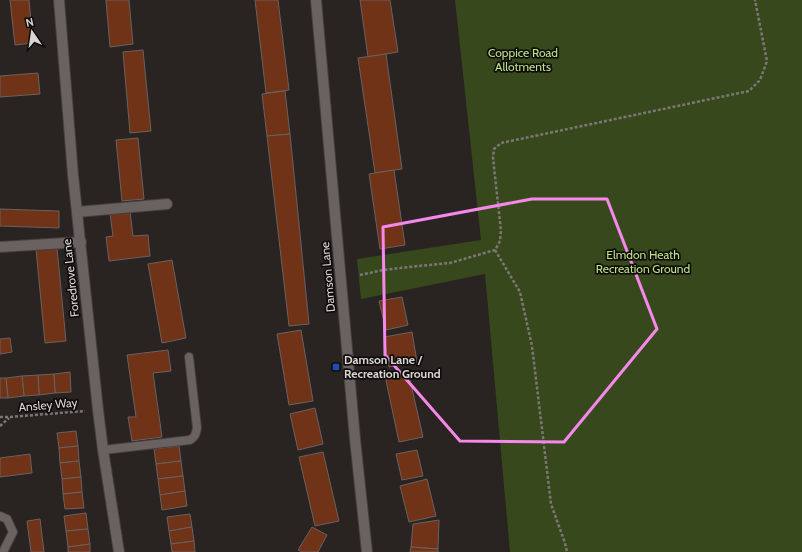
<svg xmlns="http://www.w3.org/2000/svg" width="802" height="552" viewBox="0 0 802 552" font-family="Cabin,sans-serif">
	<rect width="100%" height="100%" fill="#292321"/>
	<!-- green -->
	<polygon fill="#38481d" points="455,0 802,0 802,552 510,552 485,274 361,299 357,259 481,240"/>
	<!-- building -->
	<g fill="#703317" stroke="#696260">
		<polygon points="10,0 29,0 33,43 15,45"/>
		<polygon points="106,0 129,0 133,44 110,47"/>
		<polygon points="255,0 278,0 289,90 266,93"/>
		<polygon points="360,0 390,0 398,52 368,57"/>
		<polygon points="143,50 151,131 130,133 123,52"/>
		<polygon points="386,54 402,169 375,173 358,58"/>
		<polygon points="38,73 40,94 0,97 0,76"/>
		<polygon points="285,91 290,134 267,136 262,94"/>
		<polygon points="290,134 309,324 289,326 267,136"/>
		<polygon points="138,138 144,199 122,201 116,140"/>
		<polygon points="394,170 405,245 380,249 369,174"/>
		<polygon points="0,209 59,211 59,228 0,226"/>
		<polygon points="130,211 133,236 148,235 150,256 109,261 106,237 113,236 110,214"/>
		<polygon points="57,248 66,341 45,343 36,249"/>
		<polygon points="172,260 186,338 162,343 148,264"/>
		<polygon points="402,297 408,325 386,330 379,301"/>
		<polygon points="301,330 313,401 289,405 277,334"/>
		<polygon points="412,332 417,362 389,367 384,337"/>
		<polygon points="10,338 12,352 0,354 0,339"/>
		<polygon points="168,350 171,371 153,373 162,437 132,441 128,417 136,417 127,355"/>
		<polygon points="408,371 423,437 399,442 385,376"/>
		<polygon points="70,372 71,392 55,393 54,374"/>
		<polygon points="54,374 55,393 39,395 38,375"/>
		<polygon points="38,375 39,395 24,396 22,376"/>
		<polygon points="22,376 24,396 8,398 6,378"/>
		<polygon points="0,378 6,378 8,398 0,398"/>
		<polygon points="315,408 323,444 298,450 290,414"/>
		<polygon points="76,431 78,446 59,448 57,433"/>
		<polygon points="78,446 79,461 60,463 59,448"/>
		<polygon points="179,446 181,461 156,464 154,449"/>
		<polygon points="417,450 423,476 402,480 396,454"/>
		<polygon points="323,452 339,521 315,526 299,457"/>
		<polygon points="30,454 32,473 0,477 0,458"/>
		<polygon points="79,461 81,477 62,479 60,463"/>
		<polygon points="181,461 183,476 158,479 156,464"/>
		<polygon points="183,476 185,491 160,495 158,479"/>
		<polygon points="81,477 82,492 63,494 62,479"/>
		<polygon points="427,479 436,516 409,522 400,486"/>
		<polygon points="185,491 187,506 162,510 160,495"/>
		<polygon points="82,492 84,508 65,509 63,494"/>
		<polygon points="86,513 88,529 66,531 64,516"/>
		<polygon points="190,514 192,527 169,531 167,517"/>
		<polygon points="40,519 44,552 31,552 27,521"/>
		<polygon points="439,520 438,549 411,547 413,524"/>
		<polygon points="192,527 194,541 171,544 169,531"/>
		<polygon points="312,527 327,535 318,552 302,552 298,550"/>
		<polygon points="88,529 90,544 68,547 66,531"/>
		<polygon points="194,541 195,552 172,552 171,544"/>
		<polygon points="90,544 90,552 68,552 68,547"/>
		<polygon points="411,547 438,549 438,552 410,552"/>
	</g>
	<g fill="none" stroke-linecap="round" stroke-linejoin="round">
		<defs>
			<g id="service">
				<path d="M103,450l87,-10c5,-3 6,-6 7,-12l-8,-71"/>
				<polyline points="0,516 7,519 13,532 3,552"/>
			</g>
			<g id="minor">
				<polyline points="59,0 73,175 98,410 103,450 119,552"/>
				<polyline points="77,212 167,204"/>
				<polyline points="0,247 81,242"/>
			</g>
			<polyline id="tertiary" points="316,0 355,439 367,552"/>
		</defs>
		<!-- service casing -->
		<use href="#service" stroke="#45403e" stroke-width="10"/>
		<!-- minor casing -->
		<use href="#minor" stroke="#45403e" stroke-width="12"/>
		<!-- tertiary casing -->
		<use href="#tertiary" stroke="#45403e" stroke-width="12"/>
		<!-- path -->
		<g stroke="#7c7775" stroke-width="2.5" stroke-dasharray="3 2" stroke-linecap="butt">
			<polyline points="495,250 520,292 532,346 551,504 565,543 567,552"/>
			<polyline points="360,275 383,270 418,266 450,263 495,250 500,241 501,231 493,158 494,149 501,143 749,91 760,80 767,61 755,0"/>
			<polyline points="0,417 10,417 85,411"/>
			<polyline points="0,426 9,418"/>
		</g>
		<!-- service -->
		<use href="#service" stroke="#696260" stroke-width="8"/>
		<!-- minor -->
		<use href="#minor" stroke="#696260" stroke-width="10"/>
		<!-- tertiary -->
		<use href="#tertiary" stroke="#696260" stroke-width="10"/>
	</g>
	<!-- marked area -->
	<path fill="none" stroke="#f788eb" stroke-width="3" stroke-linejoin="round" d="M532,199h75l50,130 -93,113 -104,-1 -75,-86 -2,-128z"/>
	<!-- markers -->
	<rect fill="#1a4fb4" stroke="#0f0d0c" stroke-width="1.5" x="332" y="363" width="8" height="8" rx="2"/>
	<g text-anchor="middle" stroke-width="3.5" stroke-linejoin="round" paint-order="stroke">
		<!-- park labels -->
		<g font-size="12" fill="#bee286" stroke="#0f0d0c">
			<text x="523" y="57">Coppice Road<tspan x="523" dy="14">Allotments</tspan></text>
			<text x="643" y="259">Elmdon Heath<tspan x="643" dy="14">Recreation Ground</tspan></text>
		</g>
		<!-- street labels -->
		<g font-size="12" fill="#d9d5d3" stroke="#0f0d0c">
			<text transform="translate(328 277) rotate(-95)" y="4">Damson Lane</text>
			<text transform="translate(71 278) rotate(-96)" y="4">Foredrove Lane</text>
			<text transform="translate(48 405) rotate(-5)" y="4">Ansley Way</text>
		</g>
		<!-- poi labels -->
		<g font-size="12" font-weight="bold" fill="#d9d5d3" stroke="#0f0d0c" text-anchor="start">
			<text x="344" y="364">Damson Lane /<tspan x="344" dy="14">Recreation Ground</tspan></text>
		</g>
	</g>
	<!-- north arrow -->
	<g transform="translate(32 32) rotate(347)" stroke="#0f0d0c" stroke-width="3" paint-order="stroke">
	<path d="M0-3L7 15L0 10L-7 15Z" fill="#d9d5d3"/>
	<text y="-6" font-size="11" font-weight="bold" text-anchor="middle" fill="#d9d5d3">N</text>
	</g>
</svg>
